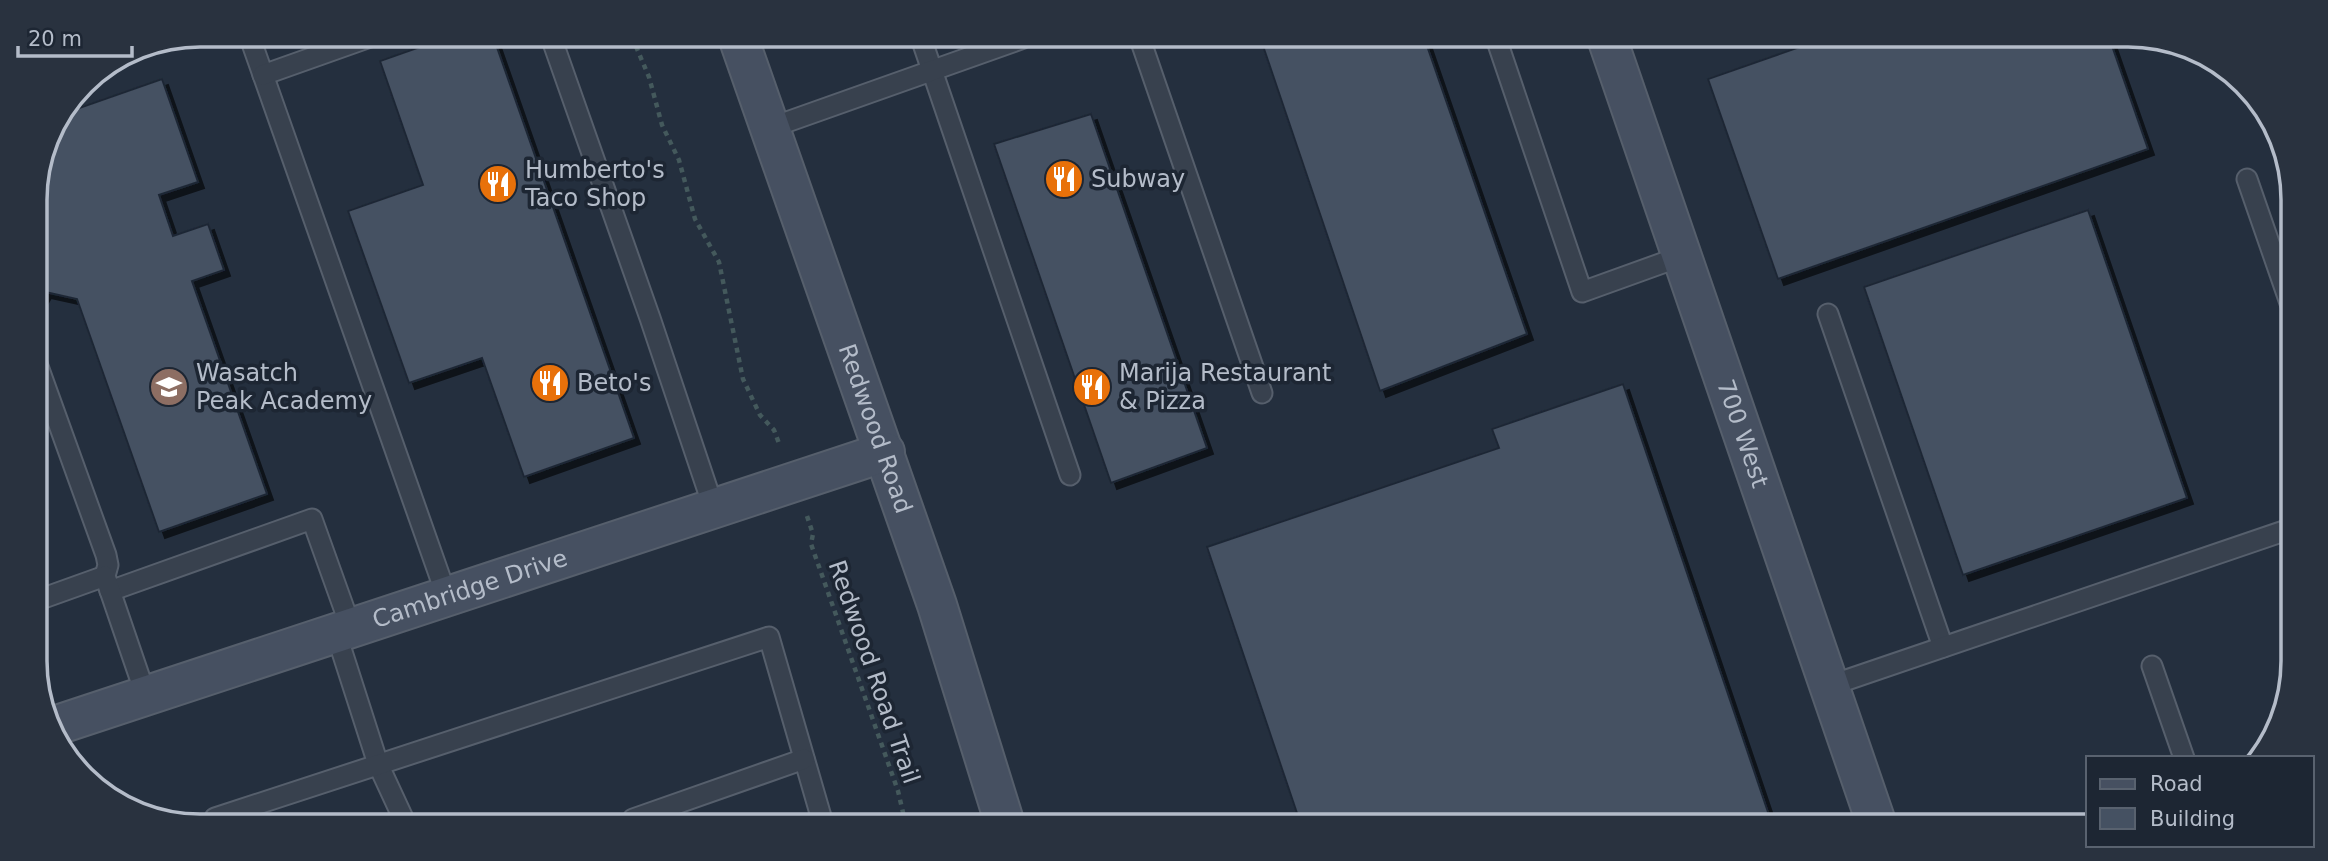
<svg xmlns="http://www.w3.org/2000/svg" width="2328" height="861" viewBox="0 0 2328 861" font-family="'DejaVu Sans',sans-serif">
	<defs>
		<filter id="shadow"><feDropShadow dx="6" dy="6" stdDeviation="0" flood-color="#0009"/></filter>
	</defs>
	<rect width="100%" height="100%" fill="#242f3e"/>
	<!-- building -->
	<g fill="#455162" stroke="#1f2835" stroke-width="2" filter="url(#shadow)">
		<polygon points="451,36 493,36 634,438 524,477 482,358 409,383 348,211 423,185 380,61"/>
		<polygon points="1261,40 1425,40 1527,334 1380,391"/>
		<polygon points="1814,42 2111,43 2148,149 1778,279 1708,79"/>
		<polygon points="162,79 198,182 159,195 173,236 208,224 224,270 192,281 267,494 159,532 77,299 45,292 36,307 35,189 52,127 62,114"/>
		<polygon points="1091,114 1207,448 1111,483 994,144"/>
		<polygon points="2088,210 2187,498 1963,575 1864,287"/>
		<polygon points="1623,384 1772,824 1300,822 1207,547 1499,448 1492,429"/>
	</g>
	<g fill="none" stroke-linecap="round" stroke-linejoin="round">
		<defs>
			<g id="lane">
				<polyline points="249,35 447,597"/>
				<polyline points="551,37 650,318 714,509"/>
				<polyline points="921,38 1070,475"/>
				<polyline points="1140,39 1262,393"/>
				<polyline points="1497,41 1582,292 1682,256"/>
				<polyline points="263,75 373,36"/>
				<polyline points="770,128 1021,39"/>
				<polyline points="2247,179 2290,303"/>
				<polyline points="1828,314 1943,647"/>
				<polyline points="36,361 106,555 108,565 105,576"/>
				<polyline points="110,591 312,519 351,628"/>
				<polyline points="38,600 105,576 146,696"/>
				<polyline points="336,633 378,764 403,818"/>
				<polyline points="2152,666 2184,758"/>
				<polyline points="1829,686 2287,530"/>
				<polyline points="215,818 769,637 822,820"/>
				<polyline points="633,819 804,759"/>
			</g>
			<g id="secondary">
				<path id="s1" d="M738,37l199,568 67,216"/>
				<path id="s2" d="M1608,41l269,784"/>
				<path id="s3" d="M54,726l831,-274"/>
			</g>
		</defs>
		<!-- lane casing -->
		<use href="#lane" stroke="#565f6c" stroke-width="23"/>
		<!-- secondary casing -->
		<use href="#secondary" stroke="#565f6c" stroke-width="42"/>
		<!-- path -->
		<g stroke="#44595c" stroke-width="4.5" stroke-dasharray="5 5" stroke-linecap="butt">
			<polyline points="632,37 649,77 662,125 679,160 695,219 719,262 743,379 760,415 774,430 780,446"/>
			<polyline points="807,516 813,534 811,544 898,791 905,821"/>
		</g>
		<!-- lane -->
		<use href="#lane" stroke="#38414e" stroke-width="19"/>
		<!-- secondary -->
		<use href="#secondary" stroke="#465061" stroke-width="38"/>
	</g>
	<!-- icons -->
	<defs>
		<symbol id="restaurant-disc" viewBox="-11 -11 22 22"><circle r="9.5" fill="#e8710a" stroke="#1d2633"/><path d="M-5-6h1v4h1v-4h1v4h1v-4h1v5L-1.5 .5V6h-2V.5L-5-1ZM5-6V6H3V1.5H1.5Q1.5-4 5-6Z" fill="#fff"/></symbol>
		<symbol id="school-disc" viewBox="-11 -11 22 22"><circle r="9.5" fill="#8d6e63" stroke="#1d2633"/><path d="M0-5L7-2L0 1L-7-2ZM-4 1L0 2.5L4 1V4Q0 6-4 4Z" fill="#fff"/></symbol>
	</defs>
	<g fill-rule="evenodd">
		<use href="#restaurant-disc" x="1042" y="157" width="44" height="44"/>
		<use href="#restaurant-disc" x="476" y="162" width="44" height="44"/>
		<use href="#restaurant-disc" x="528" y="361" width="44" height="44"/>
		<use href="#school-disc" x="147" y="365" width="44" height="44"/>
		<use href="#restaurant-disc" x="1070" y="365" width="44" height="44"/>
	</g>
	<g text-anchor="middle" stroke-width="7" stroke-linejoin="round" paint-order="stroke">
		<!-- poi labels -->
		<g font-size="24" fill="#b4bcc9" stroke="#1d2633" text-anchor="start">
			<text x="525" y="178">Humberto's<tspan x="525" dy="28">Taco Shop</tspan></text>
			<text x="1091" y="187">Subway</text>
			<text x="196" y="381">Wasatch<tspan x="196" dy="28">Peak Academy</tspan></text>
			<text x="1119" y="381">Marija Restaurant<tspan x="1119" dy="28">&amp; Pizza</tspan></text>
			<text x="577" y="391">Beto's</text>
		</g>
		<!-- street labels -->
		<g font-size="24" fill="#b4bcc9" stroke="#1d2633">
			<text dy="8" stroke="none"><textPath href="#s1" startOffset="415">Redwood Road</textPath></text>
			<text dy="8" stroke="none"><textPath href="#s2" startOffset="415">700 West</textPath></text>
			<text dy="8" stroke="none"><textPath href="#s3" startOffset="438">Cambridge Drive</textPath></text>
			<text transform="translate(874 672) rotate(71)" y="8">Redwood Road Trail</text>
		</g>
	</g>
	<!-- crop -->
	<path d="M0 0H2328V861H0ZM200 47H2128A153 153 0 0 1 2281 200V661A153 153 0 0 1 2128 814H200A153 153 0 0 1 47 661V200A153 153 0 0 1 200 47Z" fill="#29323f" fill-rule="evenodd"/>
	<path fill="none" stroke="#b4bcc9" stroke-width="3.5" d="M200 47H2128A153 153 0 0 1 2281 200V661A153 153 0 0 1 2128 814H200A153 153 0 0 1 47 661V200A153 153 0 0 1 200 47Z"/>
	<!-- legend -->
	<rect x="2086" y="756" width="228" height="91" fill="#1d2633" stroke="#59626f" stroke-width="2"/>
	<rect x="2100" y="779" width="35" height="10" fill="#465061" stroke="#59626f" stroke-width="2"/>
	<text x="2150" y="791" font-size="21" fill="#b4bcc9">Road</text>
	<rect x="2100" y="808" width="35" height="21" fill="#455162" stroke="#59626f" stroke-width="2"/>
	<text x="2150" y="826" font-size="21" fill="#b4bcc9">Building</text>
	<!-- scale -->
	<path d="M18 46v10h114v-10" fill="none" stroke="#b4bcc9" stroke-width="3.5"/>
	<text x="28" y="46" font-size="21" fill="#b4bcc9" stroke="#1d2633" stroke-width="5" paint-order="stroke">20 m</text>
</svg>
